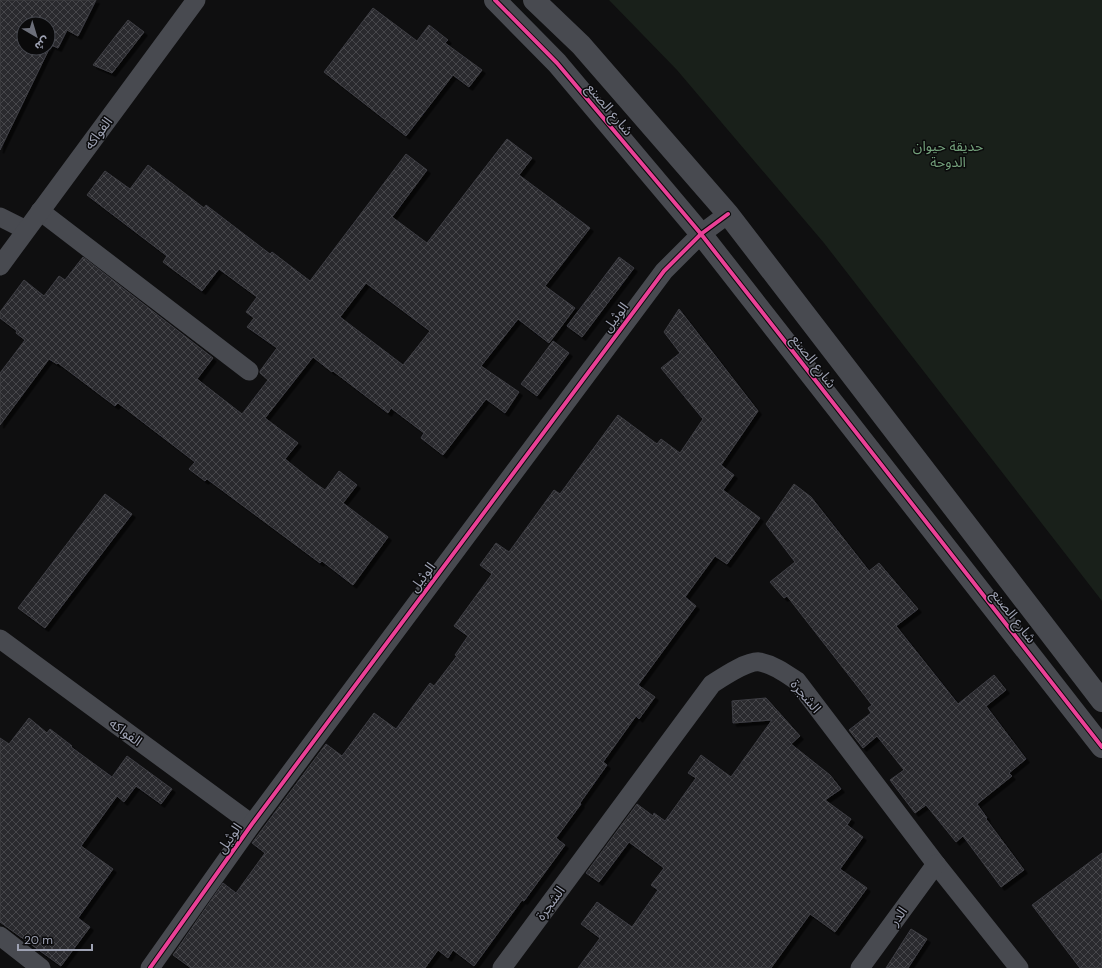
<svg xmlns="http://www.w3.org/2000/svg" width="1102" height="968" viewBox="0 0 1102 968" font-family="'DM Sans','Noto Sans Arabic',sans-serif">
	<defs>
		<pattern id="building-cross-hatch" width="8" height="8" patternUnits="userSpaceOnUse"><rect width="8" height="8" fill="#2c2c2f"/><path d="M0 0l8 8M0 8l8-8" fill="none" stroke="#47474b"/></pattern>
		<filter id="shadow"><feDropShadow dx="3.5" dy="3.5" stdDeviation="0" flood-color="#0009"/></filter>
	</defs>
	<rect width="100%" height="100%" fill="#0f0f10"/>
	<!-- green -->
	<polygon fill="#19201a" points="609,0 1102,0 1102,601 824,243 677,70"/>
	<!-- building -->
	<g fill="url(#building-cross-hatch)" stroke="#3e3e44" fill-rule="evenodd" filter="url(#shadow)">
		<path d="M0,0h96l-18,36 -11,-6 -9,18 -7,-3 -51,105zM24,24h24v24h-24z"/>
		<polygon points="373,8 417,41 429,25 448,40 445,43 482,70 469,87 453,75 406,136 324,72"/>
		<polygon points="128,20 144,32 112,73 93,65"/>
		<path d="M507,139l25,19 -13,17 71,53 -45,58 30,22 -26,35 -31,-24 -37,47 38,26 -14,21 -19,-14 -43,56 -22,-17 3,-5 -33,-25 -3,5 -55,-42 -1,1 -19,-15 -48,61 33,25 -13,16 30,24 10,7 14,-19 18,14 -14,18 45,34 -35,48 -31,-24 -2,2 -113,-84 -2,2 -16,-12 6,-7 -77,-59 -3,3 -57,-43 -1,1 -8,-5 -49,66v-52l25,-33 -9,-7 1,-2 -17,-13v-6l24,-32 20,16 15,-20 6,4 18,-23 130,101 -16,21 45,35 26,-34 -8,-7v-2l17,-23 -30,-21 7,-9 -8,-6 11,-15 -38,-28 -17,22 -39,-29 4,-6 -80,-61 18,-24 25,18 18,-24 56,43 2,-3 64,49 2,-2 38,29 96,-127 21,16 -35,47 35,26zM366,283l64,48 -27,34 -63,-48z"/>
		<polygon points="619,257 634,268 582,337 567,326"/>
		<polygon points="679,309 758,411 721,465 734,475 723,490 760,518 727,564 715,556 685,597 696,606 638,685 655,697 639,719 636,716 603,762 607,765 580,803 581,804 556,838 565,845 524,901 522,900 474,966 453,950 448,958 438,950 425,968 191,968 173,955 223,883 236,893 265,853 252,843 326,744 342,756 374,713 396,729 430,683 434,686 457,656 455,655 468,636 454,626 492,574 480,565 496,543 509,552 554,490 560,494 618,415 657,444 661,439 680,453 703,419 661,368 680,353 664,332"/>
		<polygon points="553,341 569,353 537,396 521,384"/>
		<polygon points="794,484 811,497 869,571 879,563 918,609 896,626 958,704 994,675 1006,690 986,706 1026,759 1009,773 1012,776 977,804 987,818 986,819 1024,870 1001,887 963,836 956,842 926,805 915,813 890,780 904,770 877,736 863,748 849,730 871,713 868,708 872,705 787,596 784,598 770,582 795,562 766,524"/>
		<polygon points="105,494 132,514 45,628 18,608"/>
		<polygon points="766,698 800,736 791,744 830,775 841,789 825,800 851,819 847,825 863,837 840,869 867,888 835,932 810,914 771,968 578,968 600,938 581,924 597,902 632,927 658,890 651,885 664,868 629,842 599,882 586,873 637,804 653,816 654,813 665,821 696,778 688,773 701,755 731,777 772,720 733,723 732,701"/>
		<polygon points="29,718 47,733 50,729 72,746 71,747 112,777 127,756 172,789 161,804 136,786 124,802 117,796 81,846 113,869 78,918 90,927 61,966 0,922 0,738 9,744"/>
		<polygon points="1102,853 1102,968 1080,968 1032,905"/>
		<polygon points="911,929 927,939 908,968 886,968"/>
	</g>
	<g fill="none" stroke-linecap="round" stroke-linejoin="round">
		<!-- minor -->
		<g stroke="#484a50" stroke-width="19">
			<polyline points="40,211 249,371"/>
			<polyline points="0,217 26,230"/>
			<polyline points="0,266 196,0"/>
			<polyline points="0,639 252,824"/>
			<polyline points="0,936 41,968"/>
			<polyline points="150,968 252,824 664,271 701,234 728,214"/>
			<path d="M502,968l210,-284c11,-7 36,-24 48,-22 14,3 25,11 37,19l139,183 83,104"/>
			<polyline points="860,968 936,864"/>
		</g>
		<!-- tertiary -->
		<g stroke="#484a50" stroke-width="22">
			<polyline points="495,0 557,63 701,234 1102,747"/>
			<polyline points="534,0 581,45 728,214 1102,701"/>
		</g>
		<defs>
			<g id="cycleway">
				<polyline points="495,0 557,63 701,234 1102,747"/>
				<polyline points="150,968 252,824 664,271 701,234 728,214"/>
			</g>
		</defs>
		<!-- cycleway casing -->
		<use href="#cycleway" stroke="#0a0a0b" stroke-width="6"/>
		<!-- cycleway -->
		<use href="#cycleway" stroke="#ea4096" stroke-width="4"/>
	</g>
	<g text-anchor="middle" stroke-width="3" stroke-linejoin="round" paint-order="stroke">
		<!-- street labels -->
		<g font-size="14" fill="#9ea2b3" stroke="#0a0a0b">
			<text transform="translate(610 109) rotate(50)" y="5">شارع الصنع</text>
			<text transform="translate(98 133) rotate(-53)" y="5">الفواكه</text>
			<text transform="translate(615 317) rotate(-53)" y="5">الوثيل</text>
			<text transform="translate(814 361) rotate(52)" y="5">شارع الصنع</text>
			<text transform="translate(422 577) rotate(-53)" y="5">الوثيل</text>
			<text transform="translate(1014 616) rotate(52)" y="5">شارع الصنع</text>
			<text transform="translate(806 696) rotate(50)" y="5">الشجرة</text>
			<text transform="translate(126 732) rotate(36)" y="5">الفواكه</text>
			<text transform="translate(229 838) rotate(-55)" y="5">الوثيل</text>
			<text transform="translate(550 903) rotate(-54)" y="5">الشجرة</text>
			<text transform="translate(898 916) rotate(-54)" y="5">الدر</text>
		</g>
		<!-- park labels -->
		<g font-size="14" fill="#73a07b" stroke="#0a0a0b">
			<text x="948" y="151">حديقة حيوان<tspan x="948" dy="16">الدوحة</tspan></text>
		</g>
	</g>
	<!-- north arrow -->
	<g transform="translate(36 36) rotate(142)"><circle r="19" fill="#0a0a0b" stroke="#45474e"/>
	<path d="M0-3L7 15L0 10L-7 15Z" fill="#6c6f7a"/>
	<text y="-6" font-size="11" font-weight="bold" text-anchor="middle" fill="#9ea2b3">ش</text>
	</g>
	<!-- scale -->
	<path d="M18 944v6h74v-6" fill="none" stroke="#9ea2b3" stroke-width="2"/>
	<text x="24" y="944" font-size="12" fill="#9ea2b3" stroke="#0a0a0b" stroke-width="3" paint-order="stroke">20 m</text>
</svg>
